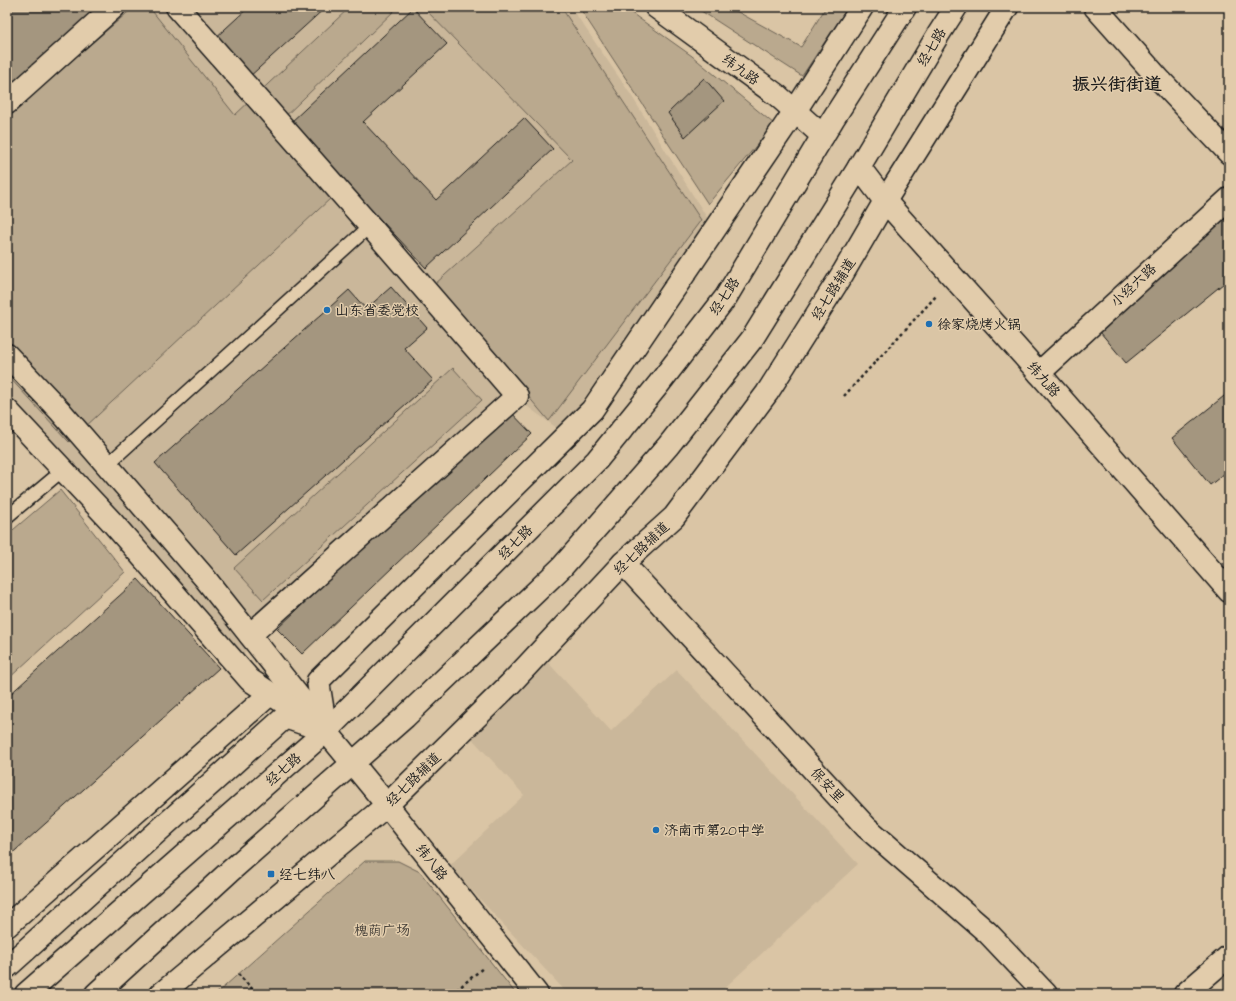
<svg xmlns="http://www.w3.org/2000/svg" width="1236" height="1001" viewBox="0 0 1236 1001" font-family="'Architects Daughter','LXGW WenKai TC',sans-serif">
	<rect width="100%" height="100%" fill="#dac5a5"/>
	<filter id="ink" filterUnits="userSpaceOnUse"><feTurbulence type="fractalNoise" baseFrequency=".025" numOctaves="2"/><feDisplacementMap in="SourceGraphic" scale="8" xChannelSelector="R" yChannelSelector="G"/><feConvolveMatrix kernelMatrix="1 2 1 2 8 2 1 2 1" color-interpolation-filters="sRGB"/></filter>
	<g filter="url(#ink)">
		<!-- built -->
		<g fill="#cab79a">
			<polygon points="7,7 571,7 631,95 709,221 561,431 517,399 243,654 7,404"/>
			<polygon points="543,657 611,731 677,670 858,864 718,994 568,994 449,866 524,795 464,730"/>
		</g>
		<!-- green -->
		<g fill="#baa98e" stroke="#6b6255">
			<polygon points="134,7 149,7 235,115 350,7 398,7 273,128 331,198 69,442 7,375 7,116"/>
			<polygon points="423,7 561,7 701,220 549,421 434,285 572,160"/>
			<polygon points="579,7 623,7 692,56 774,124 708,204"/>
			<polygon points="695,7 729,7 801,47 826,7 848,7 802,76"/>
			<polygon points="453,368 482,400 263,600 234,568"/>
			<polygon points="60,490 125,572 7,680 7,535"/>
			<polygon points="365,861 398,861 420,872 516,994 216,994"/>
		</g>
		<!-- building -->
		<g fill="#a4967f" stroke="#1c1c1c">
			<polygon points="7,7 104,7 7,92"/>
			<polygon points="249,7 326,7 248,78 213,40"/>
			<polygon points="413,8 447,44 363,122 436,200 524,118 553,149 426,268 290,123"/>
			<polygon points="704,78 724,101 685,137 668,113"/>
			<polygon points="1229,215 1229,279 1126,363 1095,326"/>
			<polygon points="391,287 427,328 404,348 433,380 236,555 155,463 349,290 366,309"/>
			<polygon points="1229,392 1229,470 1210,485 1172,438"/>
			<polygon points="508,409 532,434 302,654 277,629"/>
			<polygon points="138,579 219,668 7,858 7,697"/>
		</g>
		<g fill="none" stroke-linecap="round" stroke-linejoin="round">
			<defs>
				<g id="service">
					<polyline points="107,465 370,226"/>
					<polyline points="7,517 63,470"/>
				</g>
				<g id="minor">
					<polyline points="177,7 370,226 517,396 250,635"/>
					<polyline points="1095,7 1159,79 1229,153"/>
					<polyline points="7,103 114,7"/>
					<polyline points="7,355 61,412 204,577 326,731"/>
					<polyline points="1039,373 1229,199"/>
					<polyline points="7,410 111,521 250,680 310,720"/>
					<polyline points="623,563 866,827 988,933 1046,994"/>
					<polyline points="7,926 270,694"/>
				</g>
				<g id="tertiary">
					<polyline points="656,7 778,96 823,136"/>
					<polyline points="859,167 885,201 1039,373 1229,591"/>
					<polyline points="326,731 387,805 537,994"/>
					<polyline points="7,967 285,717 326,731 318,681 592,410 795,111 862,7"/>
					<polyline points="161,994 387,805 510,684 623,563 674,517 767,393 843,273 885,201 1007,7"/>
					<polyline points="1185,994 1229,956"/>
				</g>
				<g id="primary">
					<polyline points="26,994 326,731 597,460 658,385 726,297 833,119 905,7"/>
					<polyline points="96,994 228,873 405,717 562,567 668,446 752,339 859,167 938,35 956,7"/>
				</g>
			</defs>
			<!-- service casing -->
			<use href="#service" stroke="#1c1c1c" stroke-width="15"/>
			<!-- minor casing -->
			<use href="#minor" stroke="#1c1c1c" stroke-width="25"/>
			<!-- tertiary casing -->
			<use href="#tertiary" stroke="#1c1c1c" stroke-width="25"/>
			<!-- primary casing -->
			<use href="#primary" stroke="#1c1c1c" stroke-width="25"/>
			<!-- path -->
			<g stroke="#1c1c1c" stroke-width="2.5" stroke-dasharray="3 3" stroke-linecap="butt">
				<polyline points="844,396 937,295"/>
				<polyline points="238,974 257,994"/>
				<polyline points="452,994 484,967"/>
			</g>
			<!-- service -->
			<use href="#service" stroke="#e2ccab" stroke-width="12"/>
			<!-- minor -->
			<use href="#minor" stroke="#e2ccab" stroke-width="22"/>
			<!-- tertiary -->
			<use href="#tertiary" stroke="#e2ccab" stroke-width="22"/>
			<!-- primary -->
			<use href="#primary" stroke="#e2ccab" stroke-width="22"/>
		</g>
	</g>
	<!-- markers -->
	<g fill="#1f6fb2" stroke="#e2ccab" stroke-width="1.5">
		<circle cx="327" cy="310" r="4"/>
		<circle cx="929" cy="324" r="4"/>
		<circle cx="656" cy="830" r="4"/>
		<rect x="267" y="870" width="8" height="8" rx="2"/>
	</g>
	<g text-anchor="middle" stroke-width="3" stroke-linejoin="round" paint-order="stroke">
		<!-- street labels -->
		<g font-size="14" fill="#1c1c1c" stroke="#e2ccab">
			<text transform="translate(931 47) rotate(-59)" y="5">经七路</text>
			<text transform="translate(741 69) rotate(36)" y="5">纬九路</text>
			<text transform="translate(1133 285) rotate(-43)" y="5">小经六路</text>
			<text transform="translate(833 289) rotate(-58)" y="5">经七路辅道</text>
			<text transform="translate(724 296) rotate(-56)" y="5">经七路</text>
			<text transform="translate(1044 379) rotate(49)" y="5">纬九路</text>
			<text transform="translate(515 542) rotate(-45)" y="5">经七路</text>
			<text transform="translate(641 548) rotate(-43)" y="5">经七路辅道</text>
			<text transform="translate(283 769) rotate(-41)" y="5">经七路</text>
			<text transform="translate(413 779) rotate(-44)" y="5">经七路辅道</text>
			<text transform="translate(828 785) rotate(47)" y="5">保安里</text>
			<text transform="translate(432 862) rotate(52)" y="5">纬八路</text>
		</g>
		<!-- poi labels -->
		<g font-size="14" fill="#1c1c1c" stroke="#e2ccab" text-anchor="start">
			<text x="335" y="315">山东省委党校</text>
			<text x="937" y="329">徐家烧烤火锅</text>
			<text x="664" y="835">济南市第20中学</text>
			<text x="279" y="879">经七纬八</text>
		</g>
		<!-- park labels -->
		<g font-size="14" fill="#443f38" stroke="#e2ccab">
			<text x="382" y="935">槐荫广场</text>
		</g>
		<!-- district labels -->
		<g font-size="18" font-weight="bold" fill="#1c1c1c" stroke="#e2ccab">
			<text x="1117" y="90">振兴街街道</text>
		</g>
	</g>
	<!-- margin -->
	<rect width="1236" height="1001" fill="none" stroke="#e2ccab" stroke-width="24"/>
	<rect x="12" y="12" width="1212" height="977" fill="none" stroke="#1c1c1c" stroke-width="1.5" filter="url(#ink)"/>
</svg>
